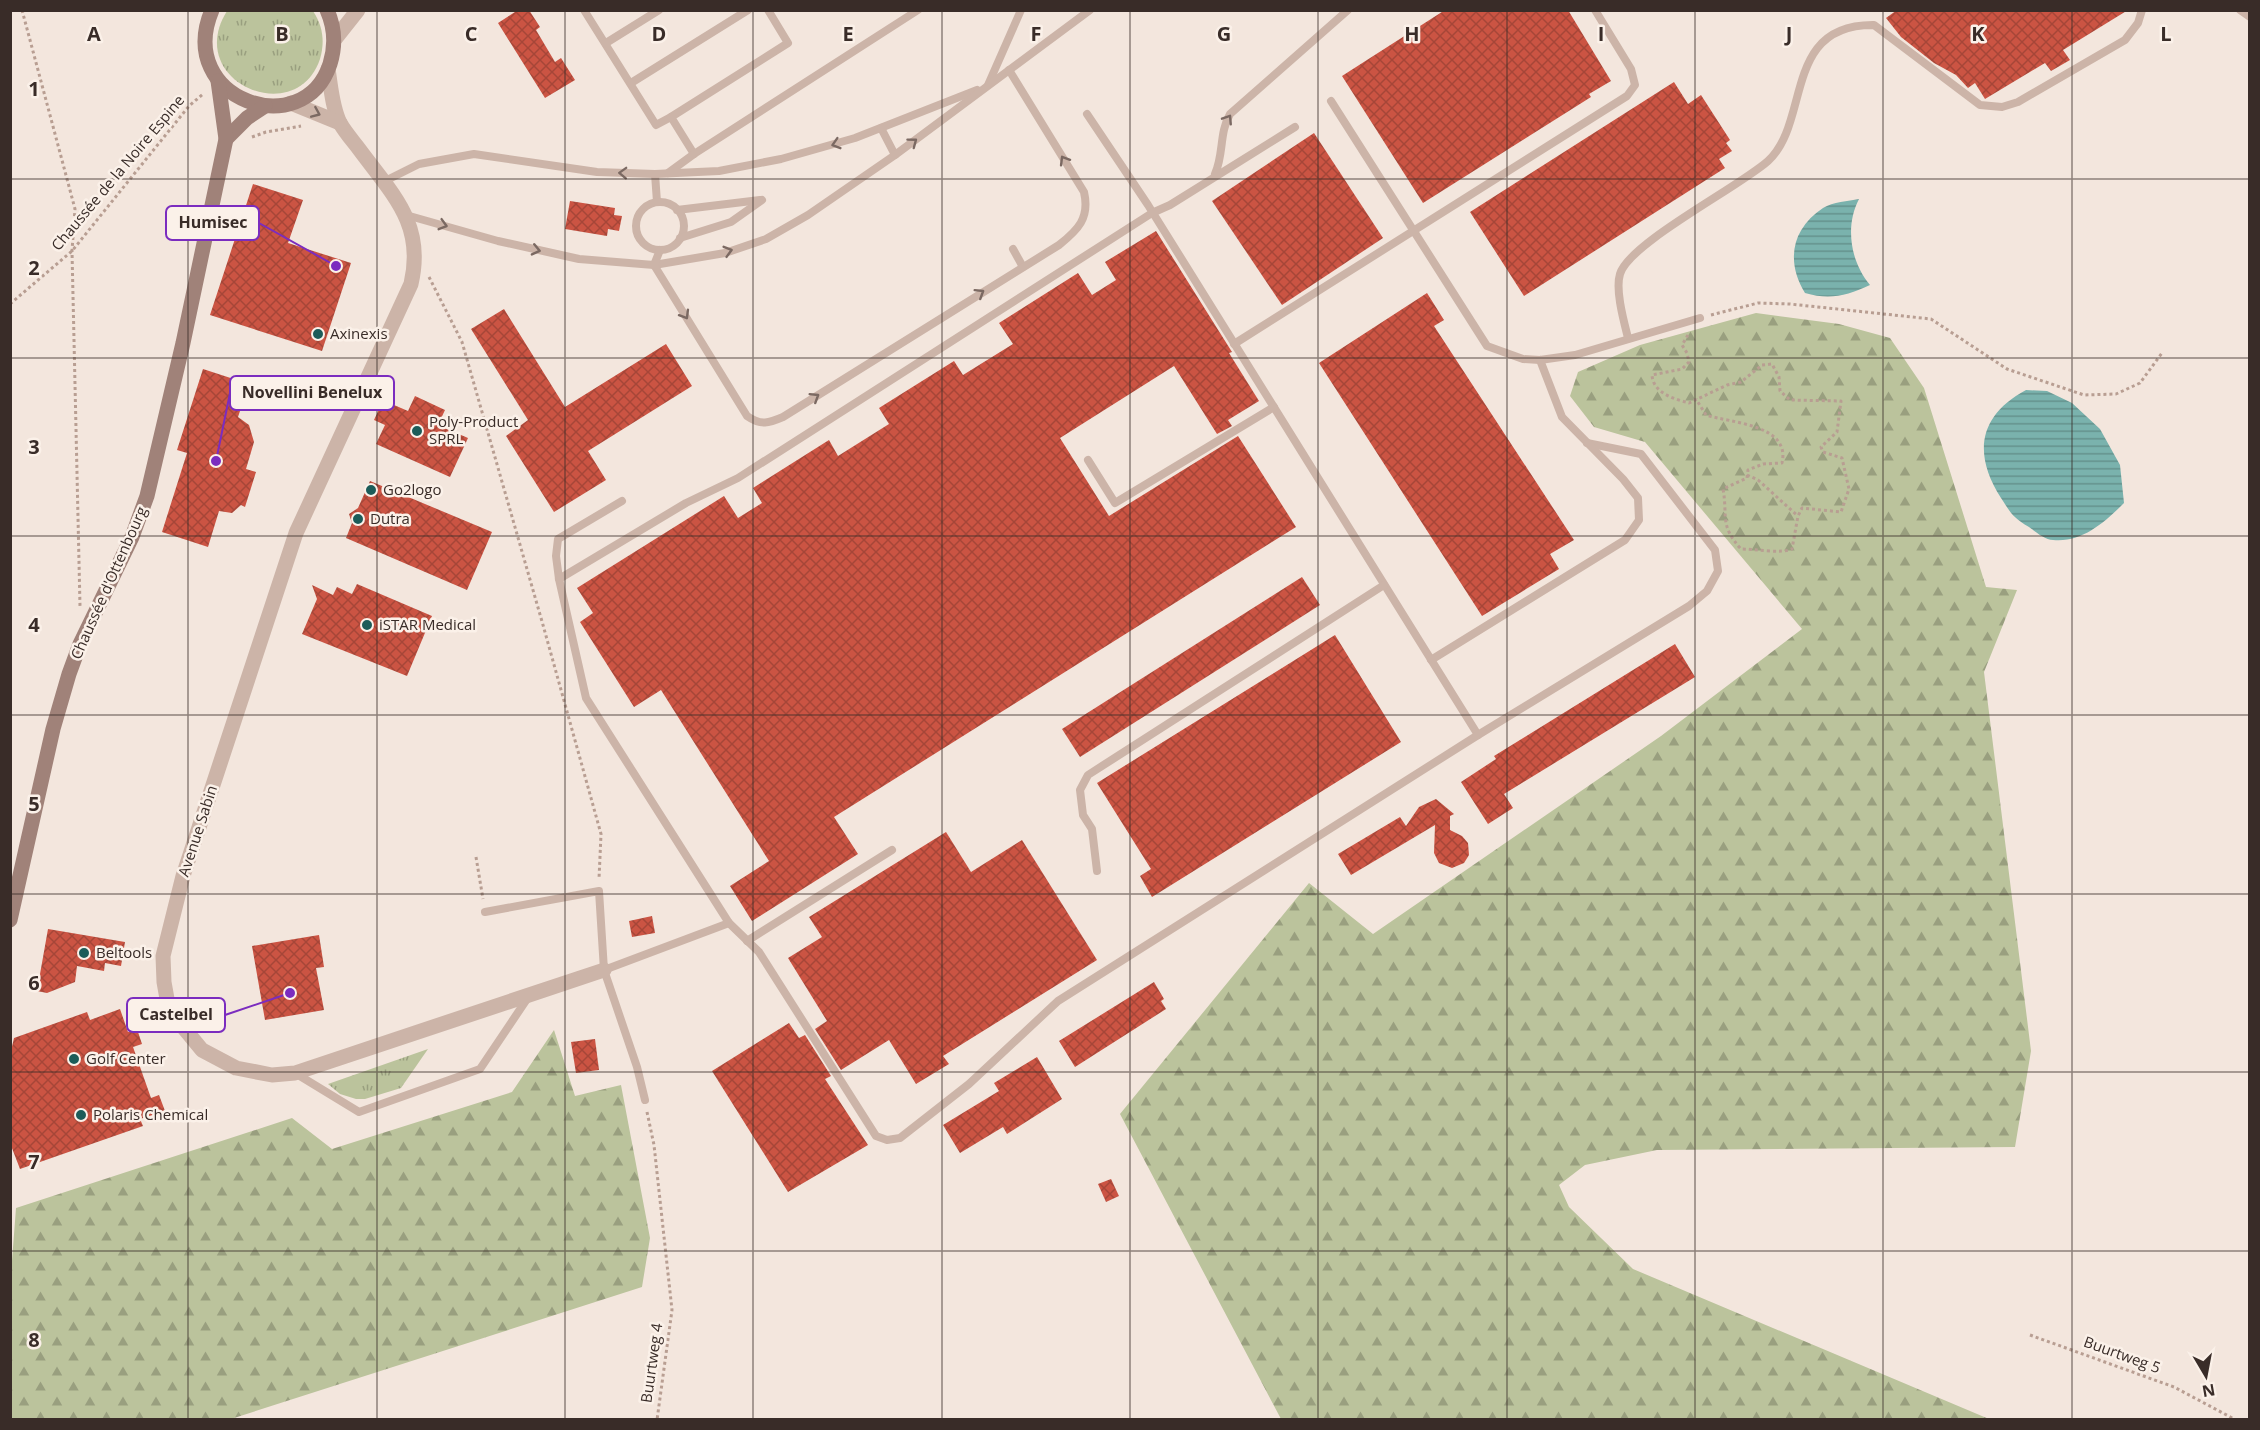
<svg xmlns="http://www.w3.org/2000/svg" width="2260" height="1430" viewBox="0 0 2260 1430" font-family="'Open Sans',sans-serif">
	<defs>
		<pattern id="grass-tufts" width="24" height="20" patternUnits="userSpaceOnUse" patternTransform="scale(1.5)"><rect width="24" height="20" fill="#bbc39c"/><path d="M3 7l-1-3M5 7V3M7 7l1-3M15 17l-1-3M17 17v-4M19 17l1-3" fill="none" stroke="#999f7f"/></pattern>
		<pattern id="forest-firs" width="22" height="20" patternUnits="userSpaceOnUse" patternTransform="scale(1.5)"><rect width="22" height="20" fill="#bbc39c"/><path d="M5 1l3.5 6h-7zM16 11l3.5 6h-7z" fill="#999f7f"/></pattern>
		<pattern id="water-rules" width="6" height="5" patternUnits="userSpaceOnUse" patternTransform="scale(1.5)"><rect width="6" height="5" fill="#7ab2ad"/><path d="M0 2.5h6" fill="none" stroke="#65918d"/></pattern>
		<pattern id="building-cross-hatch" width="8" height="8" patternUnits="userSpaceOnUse" patternTransform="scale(1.5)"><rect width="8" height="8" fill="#cb5443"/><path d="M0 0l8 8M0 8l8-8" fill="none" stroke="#a64638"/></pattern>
	</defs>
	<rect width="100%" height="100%" fill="#f3e6dd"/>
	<!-- grass -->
	<g fill="url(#grass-tufts)">
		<path d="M227,11h86c10,15 12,31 7,48 -24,71 -137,22 -93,-48z"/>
		<polygon points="428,1049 401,1088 365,1099 356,1099 340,1094 328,1084"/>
	</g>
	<!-- forest -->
	<g fill="url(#forest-firs)">
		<polygon points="1756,313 1839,324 1890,338 1924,388 1986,587 2017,590 1984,672 2031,1051 2015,1147 1657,1150 1585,1165 1559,1185 1569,1207 1633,1269 1989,1419 1281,1419 1120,1114 1309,883 1373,934 1661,736 1802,629 1645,442 1594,427 1570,396 1578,372 1640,345"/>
		<polygon points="554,1030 575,1096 621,1085 650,1238 642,1287 231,1419 11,1419 10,1287 16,1208 292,1118 332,1149 512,1092"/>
	</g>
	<!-- water -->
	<g fill="url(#water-rules)">
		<path d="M1859,199c-14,27 -9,62 11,86 -23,11 -41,15 -65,8 -19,-31 -14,-64 18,-85 10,-6 25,-7 36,-9z"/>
		<path d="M2026,390l21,1 25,12 28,26 20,36 4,38c-19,19 -42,40 -71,37 -8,0 -18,-9 -24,-13 -17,-10 -18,-14 -28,-29 -28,-44 -23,-82 25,-108z"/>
	</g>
	<!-- building -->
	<g fill="url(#building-cross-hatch)">
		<polygon points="518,10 529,10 540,27 536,30 555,62 561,58 575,80 545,98 498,23"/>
		<polygon points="1445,10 1568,10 1611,81 1589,94 1591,97 1423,203 1342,76"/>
		<polygon points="1897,10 2128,10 2063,50 2070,60 2051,71 2045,63 1985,99 1975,83 1968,88 1956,75 1934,63 1901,37 1886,18"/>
		<polygon points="1674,82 1688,104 1701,95 1730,140 1726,143 1732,151 1719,159 1725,168 1524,296 1470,212"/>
		<polygon points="1314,133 1383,238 1282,305 1212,201"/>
		<polygon points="253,184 303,200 288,243 351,263 322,351 210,315"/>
		<polygon points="570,201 615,208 614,215 622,216 619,231 608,229 607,236 565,229"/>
		<polygon points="1156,231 1232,352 1229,353 1259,401 1228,420 1232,426 1217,434 1174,366 1060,438 1109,516 1238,436 1296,527 834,817 858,854 752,921 730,886 769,861 661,690 634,707 580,622 593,613 577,588 724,496 738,518 762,503 753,488 829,440 838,456 889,424 879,408 954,361 963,375 1013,344 999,323 1078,273 1092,295 1116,280 1105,262"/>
		<polygon points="1427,293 1444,320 1434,326 1574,540 1550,554 1559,569 1482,616 1319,363"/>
		<polygon points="504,309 565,407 666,344 692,386 588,451 606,480 554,512 506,436 528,420 471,329"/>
		<polygon points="203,369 249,384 238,417 249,425 254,442 246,469 256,472 245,507 241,505 232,513 219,511 208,547 162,532 187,453 177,450"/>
		<polygon points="415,396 445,410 438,425 468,438 450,477 376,444 385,425 374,420 381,405 391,410 394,405 408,411"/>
		<polygon points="370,481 492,532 467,590 346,538 352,523 349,514 358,508"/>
		<polygon points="1302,577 1320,605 1080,757 1062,729"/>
		<polygon points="357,584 432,616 407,676 302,634 317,599 312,585 333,595 337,587 352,594"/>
		<polygon points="1335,635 1401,742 1152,897 1140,876 1151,869 1097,783"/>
		<polygon points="1675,644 1695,677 1504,794 1513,808 1488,824 1461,782 1496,759 1494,756"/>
		<polygon points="1436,799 1454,814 1450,816 1450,830 1462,836 1468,843 1469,855 1464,863 1452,868 1439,863 1434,853 1435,825 1351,875 1338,854 1400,817 1406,826 1419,807"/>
		<polygon points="946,832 971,872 1022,840 1097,960 943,1056 949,1064 916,1084 889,1040 841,1070 815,1029 827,1021 788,958 822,937 809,917"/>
		<polygon points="652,916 655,933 632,937 629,921"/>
		<polygon points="48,929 125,942 121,966 105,963 104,971 77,966 75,982 47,993 37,991"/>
		<polygon points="319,935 324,967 316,968 324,1010 265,1020 252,946"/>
		<polygon points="1154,982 1164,999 1161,1001 1166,1009 1075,1067 1059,1041"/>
		<polygon points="120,1009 128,1032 137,1029 142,1044 133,1047 151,1098 159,1095 165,1111 140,1119 143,1126 20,1169 10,1143 10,1055 14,1038 87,1012 90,1020"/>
		<polygon points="789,1023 799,1038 805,1035 831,1076 825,1079 868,1145 788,1192 712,1071"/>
		<polygon points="595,1039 599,1070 576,1073 571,1042"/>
		<polygon points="1037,1057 1062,1099 1007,1134 1003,1127 960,1153 943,1125 999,1091 994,1083"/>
		<polygon points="1111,1179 1119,1196 1106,1202 1098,1184"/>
	</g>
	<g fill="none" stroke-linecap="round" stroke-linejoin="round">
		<!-- path -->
		<g stroke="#b89e92" stroke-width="3" stroke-dasharray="3 3" stroke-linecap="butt">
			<polyline points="22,10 75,209 72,251 80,606"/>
			<polyline points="252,137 266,132 301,126"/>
			<polyline points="429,277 462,342 543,625 601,834 599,879"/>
			<polyline points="10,304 72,251 189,106 203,94"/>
			<polyline points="1711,315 1758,303 1790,304 1931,319 2007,369 2084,395 2116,394 2140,383 2162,353"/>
			<path d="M1688,335l-6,10 5,8 2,9 -7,7 -30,6c1,18 22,24 37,28l38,-18 14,-3 21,-17 10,-1 7,13 1,14 10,9 51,1 -4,31 -16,15 2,5 19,6 7,31 -8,23 -39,-4 -4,8 -6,33c-10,5 -38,0 -51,0 -22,-24 -13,-33 -18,-60l24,-11 1,-8 15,-6 19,-1c9,-39 -52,-40 -76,-48l-10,-16"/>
			<polyline points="1747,475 1758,480 1798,516"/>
			<polyline points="476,857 483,899"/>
			<polyline points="647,1112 654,1145 672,1310 657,1420"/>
			<polyline points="2030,1335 2174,1387 2236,1420"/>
		</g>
		<!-- lane -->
		<g stroke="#ccb4a8" stroke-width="8">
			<polyline points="584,10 656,125 671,117"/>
			<polyline points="2240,10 2250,17"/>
			<polyline points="606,43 659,10"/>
			<polyline points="631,83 748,10"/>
			<polyline points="988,85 1021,10"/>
			<polyline points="1331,101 1487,346 1523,359 1540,360 1575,355 1700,318"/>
			<polyline points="1087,114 1148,205 1478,735"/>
			<polyline points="881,128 895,155"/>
			<polyline points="694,154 671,117 788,43 768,10"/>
			<polyline points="668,173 694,154 918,10"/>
			<polyline points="655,174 657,202"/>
			<path d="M1215,174c9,-20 4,-41 15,-60l118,-104"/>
			<polyline points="383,182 419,164 474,154 597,172 655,174 719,171 781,159 855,138 977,90"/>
			<circle cx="660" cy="226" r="24"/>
			<polyline points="677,210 760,200"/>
			<polyline points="406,215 498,241 579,259 654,265 725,253 766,239 808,215 895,155 1090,10"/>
			<polyline points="680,238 731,222 762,200"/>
			<polyline points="1013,249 1023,267"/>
			<path d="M660,250l-6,15 93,151c14,10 22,7 36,1l276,-172c19,-15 31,-27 25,-53l-75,-122"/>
			<path d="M1628,338c-4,-16 -13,-48 -8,-64 9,-31 119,-87 148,-113 43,-39 14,-137 106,-136l106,80 22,2 16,-5 107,-62 13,-17 4,-13"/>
			<polyline points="1234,344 1627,96 1635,85 1631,69 1595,10"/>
			<polyline points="1088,460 1115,503 1274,407"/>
			<polyline points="622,501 558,539 556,556 559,579 586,698 729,923 759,952 876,1136 887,1140 900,1138 969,1084 1058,1001 1478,735 1689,606 1707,591 1718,571 1715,550 1641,454 1587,443"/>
			<polyline points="559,579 686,503 738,478 1152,213 1170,205 1295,127"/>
			<polyline points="1431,660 1625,540 1639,520 1638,498 1623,479 1562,417 1540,360"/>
			<polyline points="1097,871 1092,829 1083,815 1080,790 1088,775 1384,585"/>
			<polyline points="485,912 599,891 604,970 637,1067 645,1100"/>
			<polyline points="747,941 892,850"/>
			<polyline points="604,970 729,923"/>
			<polyline points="295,1073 359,1112 480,1069 527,999"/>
		</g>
		<!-- street -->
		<g stroke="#ccb4a8" stroke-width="15">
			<polyline points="335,39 358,10"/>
			<path d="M328,69c3,18 4,38 12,54 5,9 13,18 19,26 34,46 66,75 52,135l-115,249 -113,343 -20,80 1,26 5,28 33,40 34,18 36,7 23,-2 309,-103"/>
			<polyline points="291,103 340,123"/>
		</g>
		<!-- secondary -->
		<g stroke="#a08279" stroke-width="15">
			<path d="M212,10c-38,90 92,134 118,54 6,-19 5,-36 -3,-54"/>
			<polyline points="226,139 247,118 265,106"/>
			<polyline points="10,920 53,729 69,674 80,644 132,537 147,496 183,343 226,139 218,81"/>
		</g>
	</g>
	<!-- one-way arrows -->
	<defs><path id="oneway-chevron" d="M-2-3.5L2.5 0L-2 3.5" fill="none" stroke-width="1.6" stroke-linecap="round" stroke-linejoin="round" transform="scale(1.5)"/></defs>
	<g stroke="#7b6962">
		<use href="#oneway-chevron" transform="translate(316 113) rotate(23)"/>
		<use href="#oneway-chevron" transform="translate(1228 119) rotate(-57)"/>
		<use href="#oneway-chevron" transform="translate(913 142) rotate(-37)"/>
		<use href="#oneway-chevron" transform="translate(836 144) rotate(163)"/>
		<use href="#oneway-chevron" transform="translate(1064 160) rotate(-121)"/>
		<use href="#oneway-chevron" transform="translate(623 173) rotate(-178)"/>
		<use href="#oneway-chevron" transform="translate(443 225) rotate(16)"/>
		<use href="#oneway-chevron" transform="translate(536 250) rotate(13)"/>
		<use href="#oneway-chevron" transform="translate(728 251) rotate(-16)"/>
		<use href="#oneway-chevron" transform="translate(980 293) rotate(-32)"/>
		<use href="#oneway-chevron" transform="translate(685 315) rotate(59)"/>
		<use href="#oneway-chevron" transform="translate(815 397) rotate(-32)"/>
	</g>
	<!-- grid -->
	<path fill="none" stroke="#392c28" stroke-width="1.5" stroke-opacity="0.55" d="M188,10v1410M377,10v1410M565,10v1410M753,10v1410M942,10v1410M1130,10v1410M1318,10v1410M1507,10v1410M1695,10v1410M1883,10v1410M2072,10v1410M10,179h2240M10,358h2240M10,536h2240M10,715h2240M10,894h2240M10,1072h2240M10,1251h2240"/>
	<!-- markers -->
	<g fill="#1c5c59" stroke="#fbf1e9" stroke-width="2">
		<circle cx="318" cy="334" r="6"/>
		<circle cx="417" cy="431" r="6"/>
		<circle cx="371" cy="490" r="6"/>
		<circle cx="358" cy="519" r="6"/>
		<circle cx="367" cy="625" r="6"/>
		<circle cx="84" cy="953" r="6"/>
		<circle cx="74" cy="1059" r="6"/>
		<circle cx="81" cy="1115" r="6"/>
	</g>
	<g text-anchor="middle" stroke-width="5" stroke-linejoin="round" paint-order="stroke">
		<!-- street labels -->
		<g font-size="15" fill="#392c28" stroke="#fbf1e9">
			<text transform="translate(118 173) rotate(-50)" y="5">Chaussée de la Noire Espine</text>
			<text transform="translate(109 583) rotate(-66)" y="5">Chaussée d'Ottenbourg</text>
			<text transform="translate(198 831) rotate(-72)" y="5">Avenue Sabin</text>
			<text transform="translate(2122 1355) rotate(20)" y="5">Buurtweg 5</text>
			<text transform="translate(652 1363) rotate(-82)" y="5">Buurtweg 4</text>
		</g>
		<!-- poi labels -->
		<g font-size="15" fill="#392c28" stroke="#fbf1e9" text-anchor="start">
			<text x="330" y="339">Axinexis</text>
			<text x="429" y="427">Poly-Product<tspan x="429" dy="17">SPRL</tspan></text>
			<text x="383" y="495">Go2logo</text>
			<text x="370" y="524">Dutra</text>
			<text x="379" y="630">iSTAR Medical</text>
			<text x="96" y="958">Beltools</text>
			<text x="86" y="1064">Golf Center</text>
			<text x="93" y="1120">Polaris Chemical</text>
		</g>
	</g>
	<g font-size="20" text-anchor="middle" font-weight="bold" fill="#392c28" stroke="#fbf1e9" stroke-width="5" stroke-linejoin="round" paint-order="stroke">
		<text x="94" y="41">A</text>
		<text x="282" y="41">B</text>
		<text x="471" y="41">C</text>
		<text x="659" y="41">D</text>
		<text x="848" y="41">E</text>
		<text x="1036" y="41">F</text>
		<text x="1224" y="41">G</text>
		<text x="1412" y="41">H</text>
		<text x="1601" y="41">I</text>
		<text x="1789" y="41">J</text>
		<text x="1978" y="41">K</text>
		<text x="2166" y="41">L</text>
		<text x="34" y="96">1</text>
		<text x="34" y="275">2</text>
		<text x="34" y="454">3</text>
		<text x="34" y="632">4</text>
		<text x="34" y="811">5</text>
		<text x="34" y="990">6</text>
		<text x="34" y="1169">7</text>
		<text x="34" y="1347">8</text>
	</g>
	<!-- callouts -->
	<path fill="none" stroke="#7b2cbf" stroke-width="2" d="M336 266L259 223M216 461L230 393M290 993L225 1015"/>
	<g fill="#7b2cbf" stroke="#fbf1e9" stroke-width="2">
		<circle cx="336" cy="266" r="6"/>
		<circle cx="216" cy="461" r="6"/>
		<circle cx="290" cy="993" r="6"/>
	</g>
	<g fill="#fbf1e9" stroke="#7b2cbf" stroke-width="2">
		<rect x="166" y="206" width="93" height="34" rx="6"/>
		<rect x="230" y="376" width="164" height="34" rx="6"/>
		<rect x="127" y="998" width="98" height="34" rx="6"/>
	</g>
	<g font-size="16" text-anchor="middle" font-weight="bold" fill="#392c28">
		<text x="213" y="228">Humisec</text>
		<text x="312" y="398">Novellini Benelux</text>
		<text x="176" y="1020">Castelbel</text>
	</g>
	<!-- border -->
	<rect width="2260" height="1430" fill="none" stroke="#392c28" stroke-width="24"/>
	<!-- north arrow -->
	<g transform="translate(2206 1376) rotate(170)" stroke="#fbf1e9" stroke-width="4.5" paint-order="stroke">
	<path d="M0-4.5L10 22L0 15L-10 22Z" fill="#392c28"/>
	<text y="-9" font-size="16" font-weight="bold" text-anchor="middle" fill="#392c28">N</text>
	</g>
</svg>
